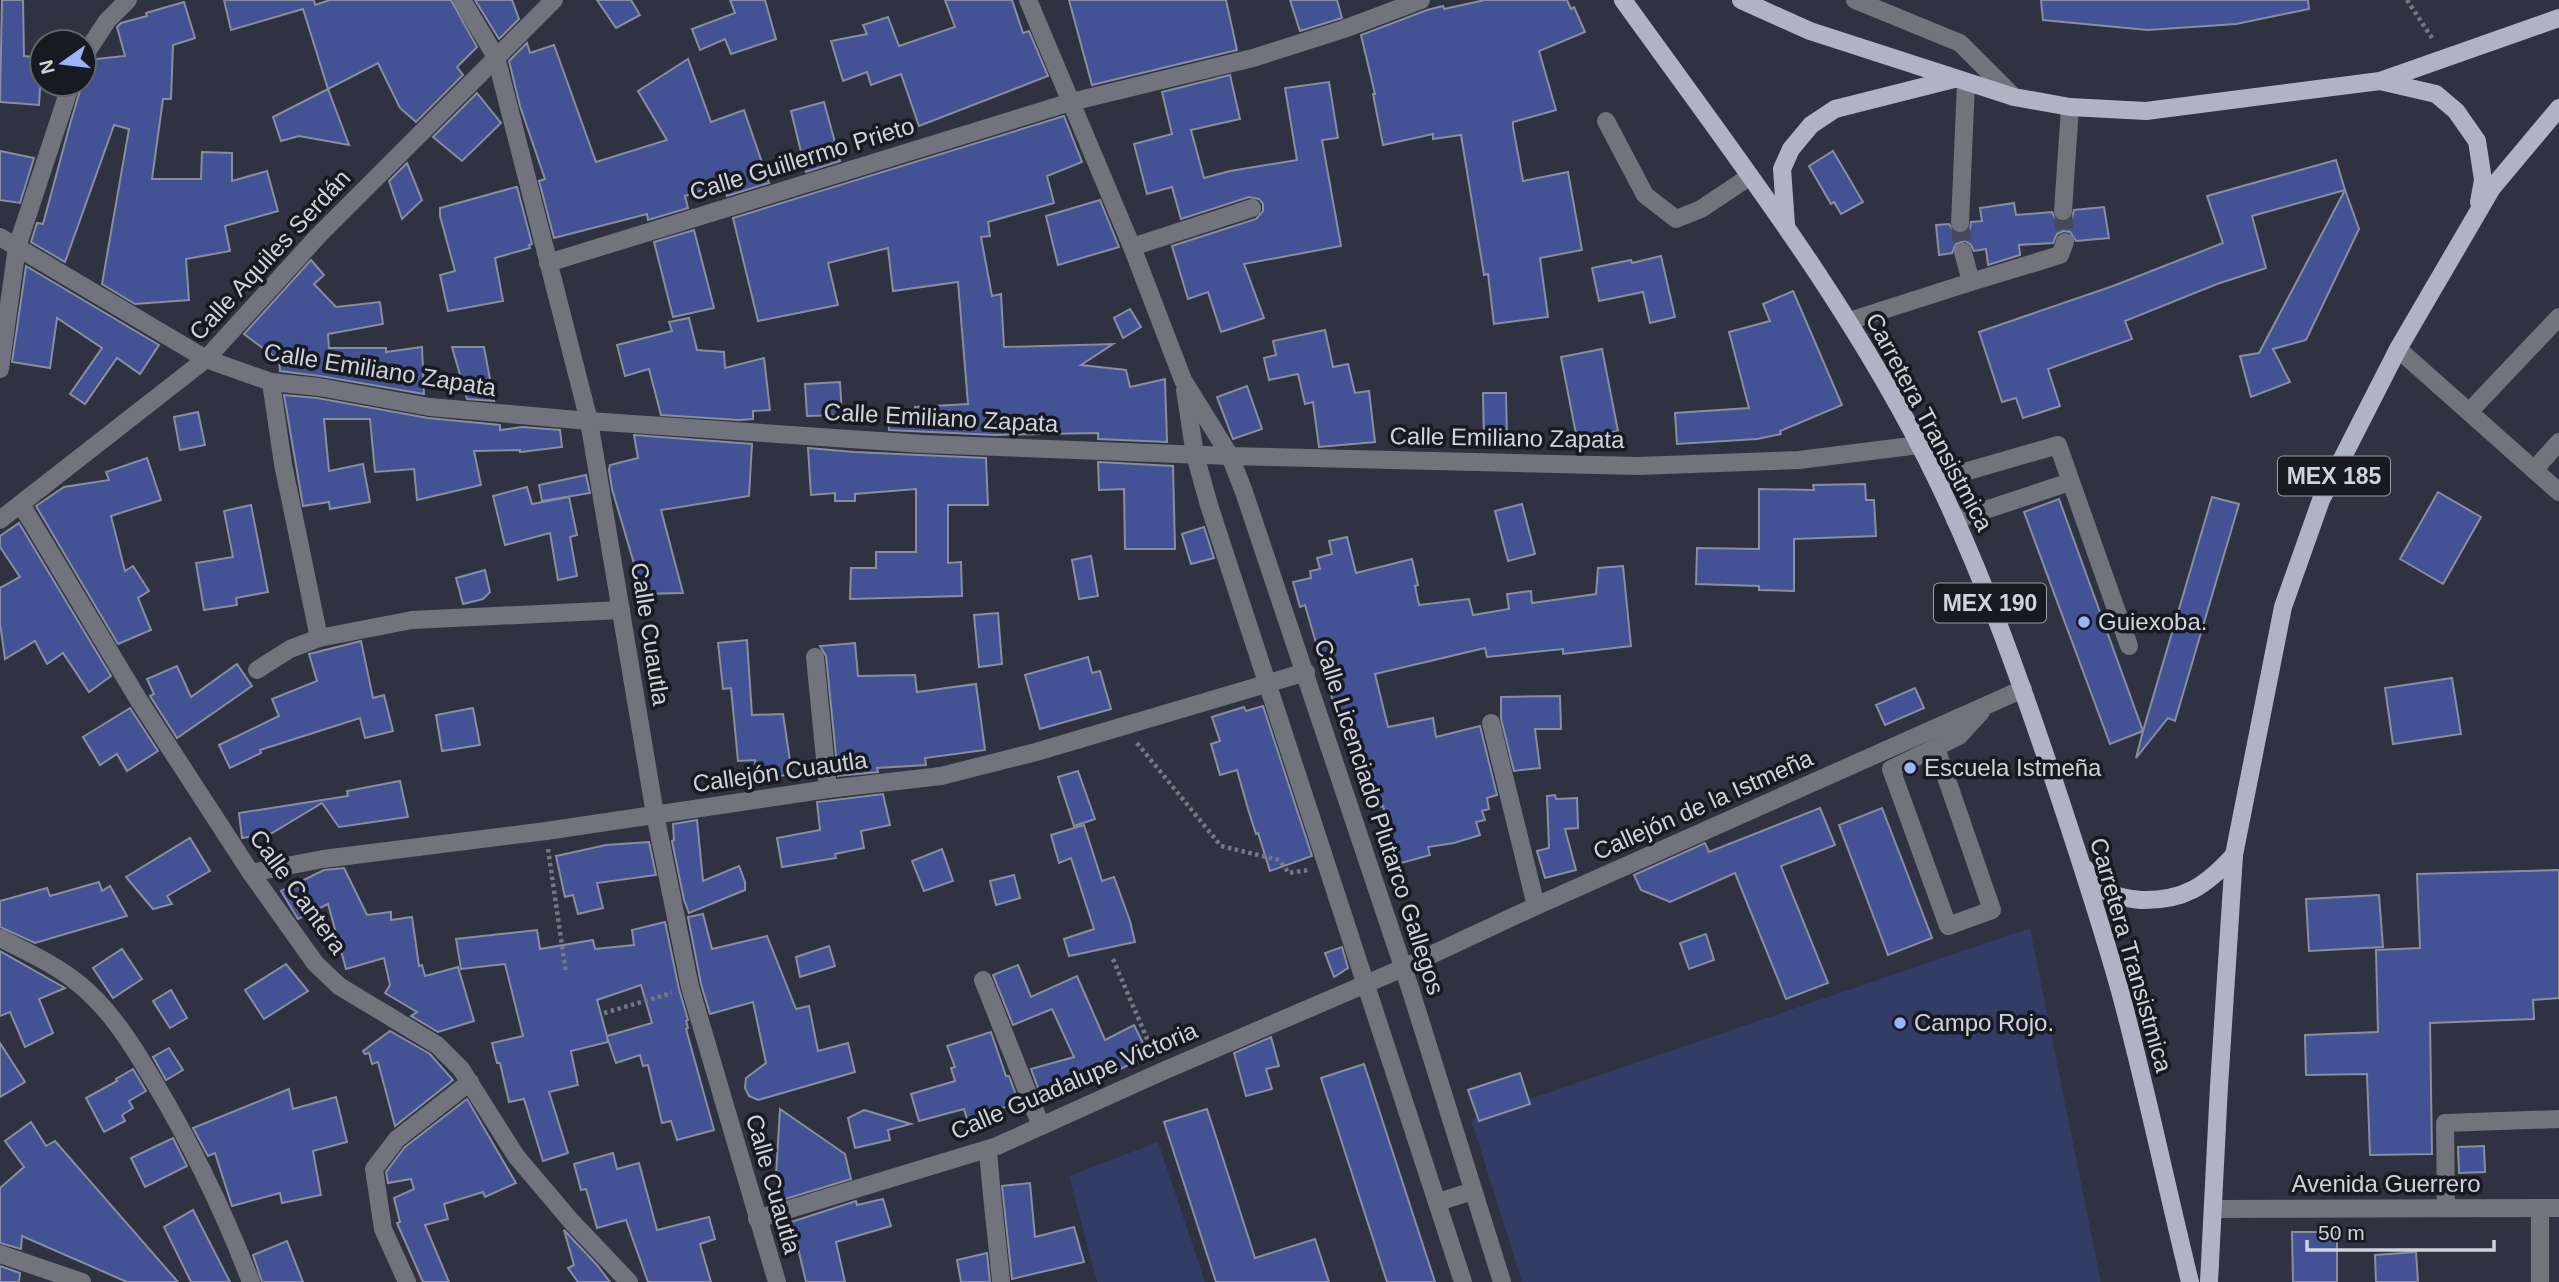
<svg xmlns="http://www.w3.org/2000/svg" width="2559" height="1282" viewBox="0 0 2559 1282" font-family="Helvetica,sans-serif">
	<rect width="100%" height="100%" fill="#2e3241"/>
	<!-- green -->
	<g fill="#323c65">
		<polygon points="2030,928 2101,1282 1522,1282 1471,1119"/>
		<polygon points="1158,1142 1205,1282 1097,1282 1069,1176"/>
	</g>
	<!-- building -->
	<g fill="#425294" stroke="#888e9f" stroke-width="2" fill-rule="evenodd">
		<polygon points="2,0 23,0 24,56 42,58 39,105 0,102"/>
		<polygon points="224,0 314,0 315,5 330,0 451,0 477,47 457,67 463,75 416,122 400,108 378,63 328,89 303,9 231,30"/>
		<polygon points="475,0 512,0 519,19 499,39"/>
		<polygon points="597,0 631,0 640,15 616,28"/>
		<polygon points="730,0 765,0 776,39 731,54 725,39 700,50 692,29 735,13"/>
		<polygon points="945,0 1012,0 1023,33 1029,31 1048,76 919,126 901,74 871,85 867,72 843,81 831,41 867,34 863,25 888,17 899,46 955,27"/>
		<polygon points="1069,0 1226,0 1237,50 1092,85"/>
		<polygon points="1290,0 1337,0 1342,18 1300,31"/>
		<polygon points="1485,0 1567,0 1571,9 1574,7 1585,32 1539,51 1556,110 1513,122 1513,127 1523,181 1568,172 1582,250 1540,258 1548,317 1494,324 1488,274 1484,275 1461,135 1433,139 1433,134 1383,145 1373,94 1375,94 1361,35 1427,10 1443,6 1444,9"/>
		<polygon points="2041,0 2308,0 2309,9 2236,24 2148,30 2043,20"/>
		<polygon points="184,2 195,38 173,45 171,99 163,99 152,179 201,179 202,152 232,153 232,181 267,171 278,211 225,226 230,251 186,259 189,300 135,304 102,284 129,129 114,125 65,262 31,242 37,223 43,224 70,124 82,84 84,84 85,67 96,59 125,56 117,27 121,23 147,16 146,13"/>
		<polygon points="527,43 530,53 554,45 596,162 667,140 638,91 688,59 711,122 744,110 769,183 727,196 723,183 685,196 688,208 648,220 647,214 554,238 539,181 545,179 520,106 509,61"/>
		<polygon points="1230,75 1240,119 1191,130 1204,178 1230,171 1297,160 1285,88 1329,82 1338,138 1322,140 1341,246 1244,264 1264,318 1221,332 1208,292 1188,299 1172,246 1256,219 1263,211 1263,204 1259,199 1249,197 1181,219 1172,187 1147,194 1134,144 1172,134 1162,92"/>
		<polygon points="328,89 349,145 299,136 281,141 273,117"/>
		<polygon points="477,93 501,123 462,161 433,137"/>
		<polygon points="824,102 840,161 806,172 791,111"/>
		<polygon points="1064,116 1082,162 1047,176 1054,203 988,222 990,236 981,237 992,296 1001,294 1004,347 1113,344 1081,365 1126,370 1130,387 1165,379 1167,442 1098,439 1098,433 995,435 889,430 888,415 915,412 915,407 968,404 958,282 893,291 888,248 828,263 838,305 758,321 733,218"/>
		<polygon points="0,151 34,158 20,203 0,200"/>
		<polygon points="1833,151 1863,202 1841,214 1834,202 1831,204 1809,166"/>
		<polygon points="2336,160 2345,190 2252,216 2266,268 2217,284 2125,321 2132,339 2048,369 2060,406 2023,418 2016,398 2002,402 1979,332 2113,286 2223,243 2207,196"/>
		<polygon points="407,163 422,200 402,219 389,181"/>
		<polygon points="516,187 517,187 532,244 529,245 530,248 495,258 503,301 448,311 440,275 455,271 440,216 440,208"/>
		<polygon points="2345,190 2359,229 2306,340 2273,349 2290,382 2251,397 2240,356 2259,353"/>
		<polygon points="1100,200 1119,247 1058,265 1046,216"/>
		<polygon points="2014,203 2016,215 2052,212 2056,220 2063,222 2072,218 2074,210 2104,207 2109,238 2076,241 2070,232 2063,231 2057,234 2053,243 2019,245 2020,255 1988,265 1986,249 1974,251 1971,245 1965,241 1956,244 1952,253 1939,255 1936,225 1949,224 1955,233 1965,233 1970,228 1971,222 1982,221 1980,208"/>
		<polygon points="694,230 714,308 673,317 654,242"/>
		<polygon points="1661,256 1675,317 1650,323 1643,292 1599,301 1592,268 1631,260 1632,263"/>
		<polygon points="311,260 324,275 314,284 336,307 380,302 383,324 328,334 329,348 386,348 386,352 422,347 424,394 320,376 280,371 279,360 244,334"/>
		<polygon points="26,266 159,345 140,374 117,358 85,404 70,394 102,348 57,318 50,368 12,362"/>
		<polygon points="1793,291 1842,405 1780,431 1781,434 1757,439 1677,444 1675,413 1749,408 1729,332 1770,321 1763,304"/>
		<polygon points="1130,309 1141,327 1123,338 1114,318"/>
		<polygon points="689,318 697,350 724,352 725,368 764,358 770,410 753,411 753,419 739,420 661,415 649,369 625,376 617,345 672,331 669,322"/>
		<polygon points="1325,330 1333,367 1348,364 1355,393 1369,391 1375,442 1319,447 1313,402 1305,404 1298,374 1269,380 1264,358 1276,355 1273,341"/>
		<polygon points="452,347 484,347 494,401 467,399"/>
		<polygon points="1602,349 1618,431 1577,439 1561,357"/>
		<polygon points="840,382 842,415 807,416 805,384"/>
		<polygon points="1247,386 1262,429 1233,439 1217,397"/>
		<polygon points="1483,393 1506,393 1507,441 1484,442"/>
		<polygon points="284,395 317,398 428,418 500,425 500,430 522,427 560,430 562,447 520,452 520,450 474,451 481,485 417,500 414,469 375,472 370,419 324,419 329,471 363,464 370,502 330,509 329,502 303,506"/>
		<polygon points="198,412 205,445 180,450 174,417"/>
		<polygon points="634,435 752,444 749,496 661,510 683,593 643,594 612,489 609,470 610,465 638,458"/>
		<polygon points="808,448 854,452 986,458 988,505 948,505 948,563 961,562 962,596 850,599 851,568 876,568 876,552 916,552 916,489 855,494 855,501 835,501 835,493 811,495"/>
		<polygon points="147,458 161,500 111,516 125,571 133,566 149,591 138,598 151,630 118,644 36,506 64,487 109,480 106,472"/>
		<polygon points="1098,462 1173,466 1175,549 1125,549 1124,489 1099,490"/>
		<polygon points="586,475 590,493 542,501 539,485"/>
		<polygon points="1865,484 1866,500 1874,500 1876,536 1794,539 1794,591 1759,590 1759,586 1696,584 1697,548 1759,549 1759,489 1814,490 1813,485"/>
		<polygon points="527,487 532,504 569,497 577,535 570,537 577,576 558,580 550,533 505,545 493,496"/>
		<polygon points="2438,492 2481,517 2443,584 2400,559"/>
		<polygon points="2212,497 2239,504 2175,721 2168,718 2136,758 2143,731 2110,744 2024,512 2059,499 2143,731"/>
		<polygon points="1522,504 1535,554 1508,561 1495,511"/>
		<polygon points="251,505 268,592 236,598 237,605 204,610 196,563 233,557 224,511"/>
		<polygon points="19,523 111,676 89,692 63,653 47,664 35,641 5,659 0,623 0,588 20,577 0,547 0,536"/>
		<polygon points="1204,527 1214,558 1191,564 1182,534"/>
		<polygon points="1347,537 1356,573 1412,559 1418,585 1415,586 1419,605 1469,599 1473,615 1509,609 1507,594 1531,591 1532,603 1596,594 1598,568 1623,566 1631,646 1563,654 1563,649 1487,657 1485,648 1375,674 1388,727 1433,718 1436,737 1480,726 1497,795 1487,798 1489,809 1482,811 1485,820 1476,822 1480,835 1454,843 1428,847 1430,855 1394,865 1389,846 1393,843 1383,806 1369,810 1362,784 1360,785 1357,772 1354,773 1305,605 1300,607 1293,582 1311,578 1310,571 1320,569 1317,558 1332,554 1329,541"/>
		<polygon points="1091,556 1098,596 1079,599 1072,560"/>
		<polygon points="485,570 490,592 483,599 463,604 456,578"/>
		<polygon points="998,613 1002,664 979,667 974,615"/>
		<polygon points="747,640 752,715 783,714 792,774 756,780 755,760 738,761 731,688 723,689 718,643"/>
		<polygon points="361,641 373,698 384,695 393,731 365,738 360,718 260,750 261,753 230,768 219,745 279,716 272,699 317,681 309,654"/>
		<polygon points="855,643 858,676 915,675 917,692 976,684 985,750 925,758 926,765 877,768 878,772 838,776 826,656 820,646"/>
		<polygon points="1088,657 1092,673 1100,671 1111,709 1040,729 1025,675"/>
		<polygon points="237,664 252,686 177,738 150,696 154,694 147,679 177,666 191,697"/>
		<polygon points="2452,678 2461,734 2393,744 2385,688"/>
		<polygon points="1915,688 1924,708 1885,725 1876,705"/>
		<polygon points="1560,696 1561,729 1535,729 1540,768 1514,771 1501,719 1501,697"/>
		<polygon points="1263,706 1312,856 1270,871 1258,833 1256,834 1248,809 1237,770 1220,775 1211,744 1220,741 1212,717 1244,707 1246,711"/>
		<polygon points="130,708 158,751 127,771 117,754 100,765 83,737"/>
		<polygon points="473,708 480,745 442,751 436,715"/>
		<polygon points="1078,771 1095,819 1074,826 1058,777"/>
		<polygon points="400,781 408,817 339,827 322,803 272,833 242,838 239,813 348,796 347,791"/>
		<polygon points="883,794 890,825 861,831 864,848 835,854 836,858 782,867 777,838 820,830 817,802"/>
		<polygon points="1555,795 1556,799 1577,798 1578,828 1565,829 1576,870 1545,878 1537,851 1549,848 1547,796"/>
		<polygon points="1820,808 1835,845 1781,866 1828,983 1786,999 1735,873 1670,902 1641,890 1634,875 1705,843 1709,852"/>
		<polygon points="1882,808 1932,938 1888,955 1839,825"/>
		<polygon points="697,820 703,881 739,866 745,882 745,890 689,913 684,900 672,841 674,840 673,824"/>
		<polygon points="1084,825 1102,881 1114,877 1130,921 1135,942 1069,956 1064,939 1094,929 1071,858 1059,863 1051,835"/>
		<polygon points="190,838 210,871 167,896 172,904 153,909 126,877"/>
		<polygon points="649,842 656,875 597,883 603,908 578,914 573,895 565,897 556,856 606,845"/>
		<polygon points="942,849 953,881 924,891 912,861"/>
		<polygon points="344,868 367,915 391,912 391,920 412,917 419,966 422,965 425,976 458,967 474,1021 438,1032 411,1016 417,1012 385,993 390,985 384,958 346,969 328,904 298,919 281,891 324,870"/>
		<polygon points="2559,870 2559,998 2533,1000 2534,1019 2430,1023 2432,1154 2370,1155 2367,1074 2306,1075 2305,1035 2378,1032 2376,950 2420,948 2417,874"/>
		<polygon points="1014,875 1020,898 996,905 990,881"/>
		<polygon points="99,882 102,891 110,886 127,916 35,943 0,927 0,901 47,888 50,896"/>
		<polygon points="2379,895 2383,947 2309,951 2306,899"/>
		<polygon points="703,914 712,949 767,936 796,1009 809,1006 818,1051 848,1043 855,1072 758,1100 749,1096 745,1088 746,1078 766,1063 753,1002 710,1014 701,984 688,917"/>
		<path d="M665,922l14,67 9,31 -2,1 2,7 -2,1 28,101 -37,10 -6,-19 -9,2 -14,-58 -5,1 -3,-11 -24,8 -9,-26 1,5 -37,9 7,34 -29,7 19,61 -25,8 -19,-62 -15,3 -9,-39h-3l-5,-20 31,-7 -18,-72 -44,5 -5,-30 81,-9 3,19 53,-9 2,9 39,-4 -2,-15zM641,985l11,38 -45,13 -10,-36z"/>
		<polygon points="1706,934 1714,960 1689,969 1680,943"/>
		<polygon points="829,946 835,966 800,977 796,957"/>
		<polygon points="1342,947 1348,968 1334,977 1325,953"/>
		<polygon points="122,949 142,979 113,998 93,968"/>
		<polygon points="0,951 65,988 39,999 53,1033 25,1047 10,1012 0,1016"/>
		<polygon points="286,964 308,991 264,1019 245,990"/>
		<polygon points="1018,965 1031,997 1077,976 1105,1040 1134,1025 1149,1055 1110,1074 1042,1099 1031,1069 1074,1057 1052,1009 1013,1025 993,975"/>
		<polygon points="171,990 187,1018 170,1028 153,1001"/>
		<polygon points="390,1031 430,1054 453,1080 395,1126 378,1062 372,1064 369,1053 365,1054 363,1051"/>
		<polygon points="991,1032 1006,1076 1009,1076 1019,1103 967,1119 964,1109 919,1121 911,1094 955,1081 951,1068 955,1067 947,1046"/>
		<polygon points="1271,1037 1279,1066 1266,1069 1272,1089 1246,1096 1234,1053"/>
		<polygon points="0,1043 25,1082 0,1097"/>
		<polygon points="169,1048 183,1070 166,1080 153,1057"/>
		<polygon points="1364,1064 1435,1282 1387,1282 1321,1078"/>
		<polygon points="133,1069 146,1091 129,1101 133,1108 122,1115 125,1121 104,1132 86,1098 117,1081 116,1079"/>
		<polygon points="1520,1073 1530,1104 1479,1121 1468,1090"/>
		<polygon points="289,1089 293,1109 336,1097 347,1142 313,1151 321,1195 282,1203 280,1193 232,1206 215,1153 208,1156 193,1128"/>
		<polygon points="467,1099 516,1183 485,1197 483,1192 444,1204 448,1219 425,1225 449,1282 423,1282 397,1223 400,1222 394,1198 414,1189 411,1179 388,1183 386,1172 405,1147"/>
		<polygon points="780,1109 845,1154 851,1179 782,1200 776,1175"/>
		<polygon points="1207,1109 1255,1258 1315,1239 1329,1282 1216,1282 1164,1122"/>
		<polygon points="864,1110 911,1124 888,1130 890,1140 855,1148 848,1118"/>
		<polygon points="31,1122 46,1146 55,1141 178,1282 127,1282 22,1236 21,1249 0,1243 0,1188 24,1167 5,1141"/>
		<polygon points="173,1138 187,1166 145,1187 131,1158"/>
		<polygon points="2484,1146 2485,1172 2459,1173 2458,1147"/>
		<polygon points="613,1153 617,1169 639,1163 657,1230 709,1217 715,1239 700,1244 711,1282 648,1282 626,1220 597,1228 586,1189 581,1190 574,1164"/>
		<polygon points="1030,1183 1035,1237 1074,1227 1084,1262 1012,1279 1002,1186"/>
		<polygon points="883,1199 891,1226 836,1242 845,1282 806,1282 797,1244 787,1247 782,1225 856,1201 857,1205"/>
		<polygon points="193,1210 230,1282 191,1282 164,1227"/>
		<polygon points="564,1230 597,1265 610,1282 578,1282 568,1268 574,1265"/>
		<polygon points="2292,1232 2337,1232 2337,1282 2293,1282"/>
		<polygon points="287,1241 303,1282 262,1282 253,1255"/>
		<polygon points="2416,1252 2418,1282 2376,1282 2375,1255"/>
		<polygon points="987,1253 990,1282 961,1282 957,1260"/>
		<polygon points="0,1266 20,1273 19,1282 0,1282"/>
	</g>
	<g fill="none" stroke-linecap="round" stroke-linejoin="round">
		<!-- minor-tunnel -->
		<g stroke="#464a58" stroke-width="18" stroke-dasharray="18 9" stroke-linecap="butt">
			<polyline points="2063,211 2065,242"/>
			<polyline points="1960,223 1963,252"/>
		</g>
		<!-- path -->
		<g stroke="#747884" stroke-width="4.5" stroke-dasharray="3.5 3.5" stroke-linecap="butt">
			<polyline points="2407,0 2434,41"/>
			<polyline points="1137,743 1221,846 1279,860 1289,873 1309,870"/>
			<polyline points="548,849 566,973"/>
			<polyline points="1113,959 1154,1055"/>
			<polyline points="604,1013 672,993"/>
		</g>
		<!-- minor -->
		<g stroke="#71747c" stroke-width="18">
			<polyline points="462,0 496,57 589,421 655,814 690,987 777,1282"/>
			<polyline points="1028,0 1132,247 1183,380 1230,456 1244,492 1410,988 1502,1282"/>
			<polyline points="1855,0 1960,43 2014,97"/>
			<polyline points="84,56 107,21 128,0"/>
			<polyline points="1606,121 1645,195 1676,219 1701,209 1749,177"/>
			<polyline points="2063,211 2070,107"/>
			<polyline points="1960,223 1966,83"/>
			<polyline points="0,237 206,359 271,382 319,387 430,407 589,421 923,444 1230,456 1638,466 1799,460 1919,445"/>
			<polyline points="1132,247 1252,208"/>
			<polyline points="548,263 1071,102 1253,58 1344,29 1421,0"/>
			<polyline points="1971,282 2060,255 2065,242"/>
			<polyline points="1849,321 1971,282 1963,252"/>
			<polyline points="2398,349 2559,492"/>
			<polyline points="0,369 17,247 71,84"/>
			<polyline points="271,382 283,464 319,638"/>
			<polyline points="1185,390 1195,455 1209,505 1463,1282"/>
			<polyline points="2469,412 2559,317"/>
			<polyline points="2534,470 2559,442"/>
			<polyline points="1937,480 2058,445 2129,646"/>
			<polyline points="21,504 138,699 251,873 315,963 339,986 437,1045 461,1069 516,1156 571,1221 629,1282"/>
			<polyline points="0,520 206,359 318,236 554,0"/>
			<polyline points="1955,520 2070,482"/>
			<polyline points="815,657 828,789"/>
			<polyline points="257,670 290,649 319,638 412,620 621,610"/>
			<polyline points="1491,723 1536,906"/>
			<polyline points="1936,748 1992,910 1948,926 1891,769 1959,736 1981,712"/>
			<polyline points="251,873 323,859 546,831 828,789 941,776 1036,752 1306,672"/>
			<path d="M0,938c27,14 55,26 79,46 31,25 54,62 74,96 39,65 71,132 98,202"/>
			<polyline points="983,980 1041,1126"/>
			<path d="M988,1149c3,45 9,88 13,133"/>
			<polyline points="1438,1202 1473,1191"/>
			<polyline points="2446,1208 2445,1123 2559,1119"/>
			<polyline points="2540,1208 2540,1282"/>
			<polyline points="2214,1209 2559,1208"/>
			<polyline points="757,1219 997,1146 1161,1072 1403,968 1536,906 2023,689"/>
			<polyline points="0,1254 82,1282"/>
			<polyline points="407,1282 383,1229 374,1169 397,1139 470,1082"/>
		</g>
		<!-- major -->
		<g stroke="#afb4c4" stroke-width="18">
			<path d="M1623,0c112,156 231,308 315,482 46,96 82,198 116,299 23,69 46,139 66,210 26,96 46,194 70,291"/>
			<polyline points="1741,0 1810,31 2014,97 2070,107 2146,111 2380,81 2559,18"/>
			<polyline points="2380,81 2436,94 2456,111 2477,141 2483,180 2479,202"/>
			<polyline points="1786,225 1782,169 1791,149 1811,125 1835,109 1954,79"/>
			<path d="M2086,869c6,6 11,16 18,21 9,6 26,9 37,10 43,1 65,-14 93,-45"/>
			<polyline points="2209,1282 2219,1086 2234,855 2283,607 2321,500 2398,349 2492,188 2559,108"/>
		</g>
	</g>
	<!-- markers -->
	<g fill="#9eb3fd" stroke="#181a21" stroke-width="2.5">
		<circle cx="2084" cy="622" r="7"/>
		<circle cx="1910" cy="768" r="7"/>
		<circle cx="1900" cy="1023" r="7"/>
	</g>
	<g text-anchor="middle" stroke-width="7" stroke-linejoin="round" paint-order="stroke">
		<!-- shield labels -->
		<g fill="#181a21" stroke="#989ca4" stroke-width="2">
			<rect x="2278" y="456.5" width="112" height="39" rx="5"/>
			<rect x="1934" y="583.5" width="112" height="39" rx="5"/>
		</g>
		<g font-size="23" font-weight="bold" fill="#cfd3dc">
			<text x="2334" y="484">MEX 185</text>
			<text x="1990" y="611">MEX 190</text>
		</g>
		<!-- street labels -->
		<g font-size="24" fill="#cfd3dc" stroke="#181a21">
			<text transform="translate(802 159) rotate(-17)" y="8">Calle Guillermo Prieto</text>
			<text transform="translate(270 255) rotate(-47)" y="8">Calle Aquiles Serdán</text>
			<text transform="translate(380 370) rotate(9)" y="8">Calle Emiliano Zapata</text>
			<text transform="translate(941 418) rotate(3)" y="8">Calle Emiliano Zapata</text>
			<text transform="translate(1929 422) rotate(62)" y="8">Carretera Transistmica</text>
			<text transform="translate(1507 438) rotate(1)" y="8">Calle Emiliano Zapata</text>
			<text transform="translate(650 634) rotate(81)" y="8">Calle Cuautla</text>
			<text transform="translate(780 772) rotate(-8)" y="8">Callejón Cuautla</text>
			<text transform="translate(1703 805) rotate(-24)" y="8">Callejón de la Istmeña</text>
			<text transform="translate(1379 817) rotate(72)" y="8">Calle Licenciado Plutarco Gallegos</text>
			<text transform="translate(298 892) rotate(54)" y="8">Calle Cantera</text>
			<text transform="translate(2131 955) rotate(74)" y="8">Carretera Transistmica</text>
			<text transform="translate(1074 1081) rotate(-23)" y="8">Calle Guadalupe Victoria</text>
			<text transform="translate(773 1184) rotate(74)" y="8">Calle Cuautla</text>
			<text x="2386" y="1192">Avenida Guerrero</text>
		</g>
		<!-- poi labels -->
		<g font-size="24" fill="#cfd3dc" stroke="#181a21" text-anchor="start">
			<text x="2098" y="630">Guiexoba.</text>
			<text x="1924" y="776">Escuela Istmeña</text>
			<text x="1914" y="1031">Campo Rojo.</text>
		</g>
	</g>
	<!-- north arrow -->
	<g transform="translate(63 63) rotate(256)"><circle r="33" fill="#181a21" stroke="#61646c" stroke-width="2"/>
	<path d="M0-5L12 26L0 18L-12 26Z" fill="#9eb3fd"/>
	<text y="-10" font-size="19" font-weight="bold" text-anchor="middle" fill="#cfd3dc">N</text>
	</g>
	<!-- scale -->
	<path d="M2307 1240v10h187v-10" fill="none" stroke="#cfd3dc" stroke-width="3.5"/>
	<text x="2318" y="1240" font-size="21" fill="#cfd3dc" stroke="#181a21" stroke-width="5" paint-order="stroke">50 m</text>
</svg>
